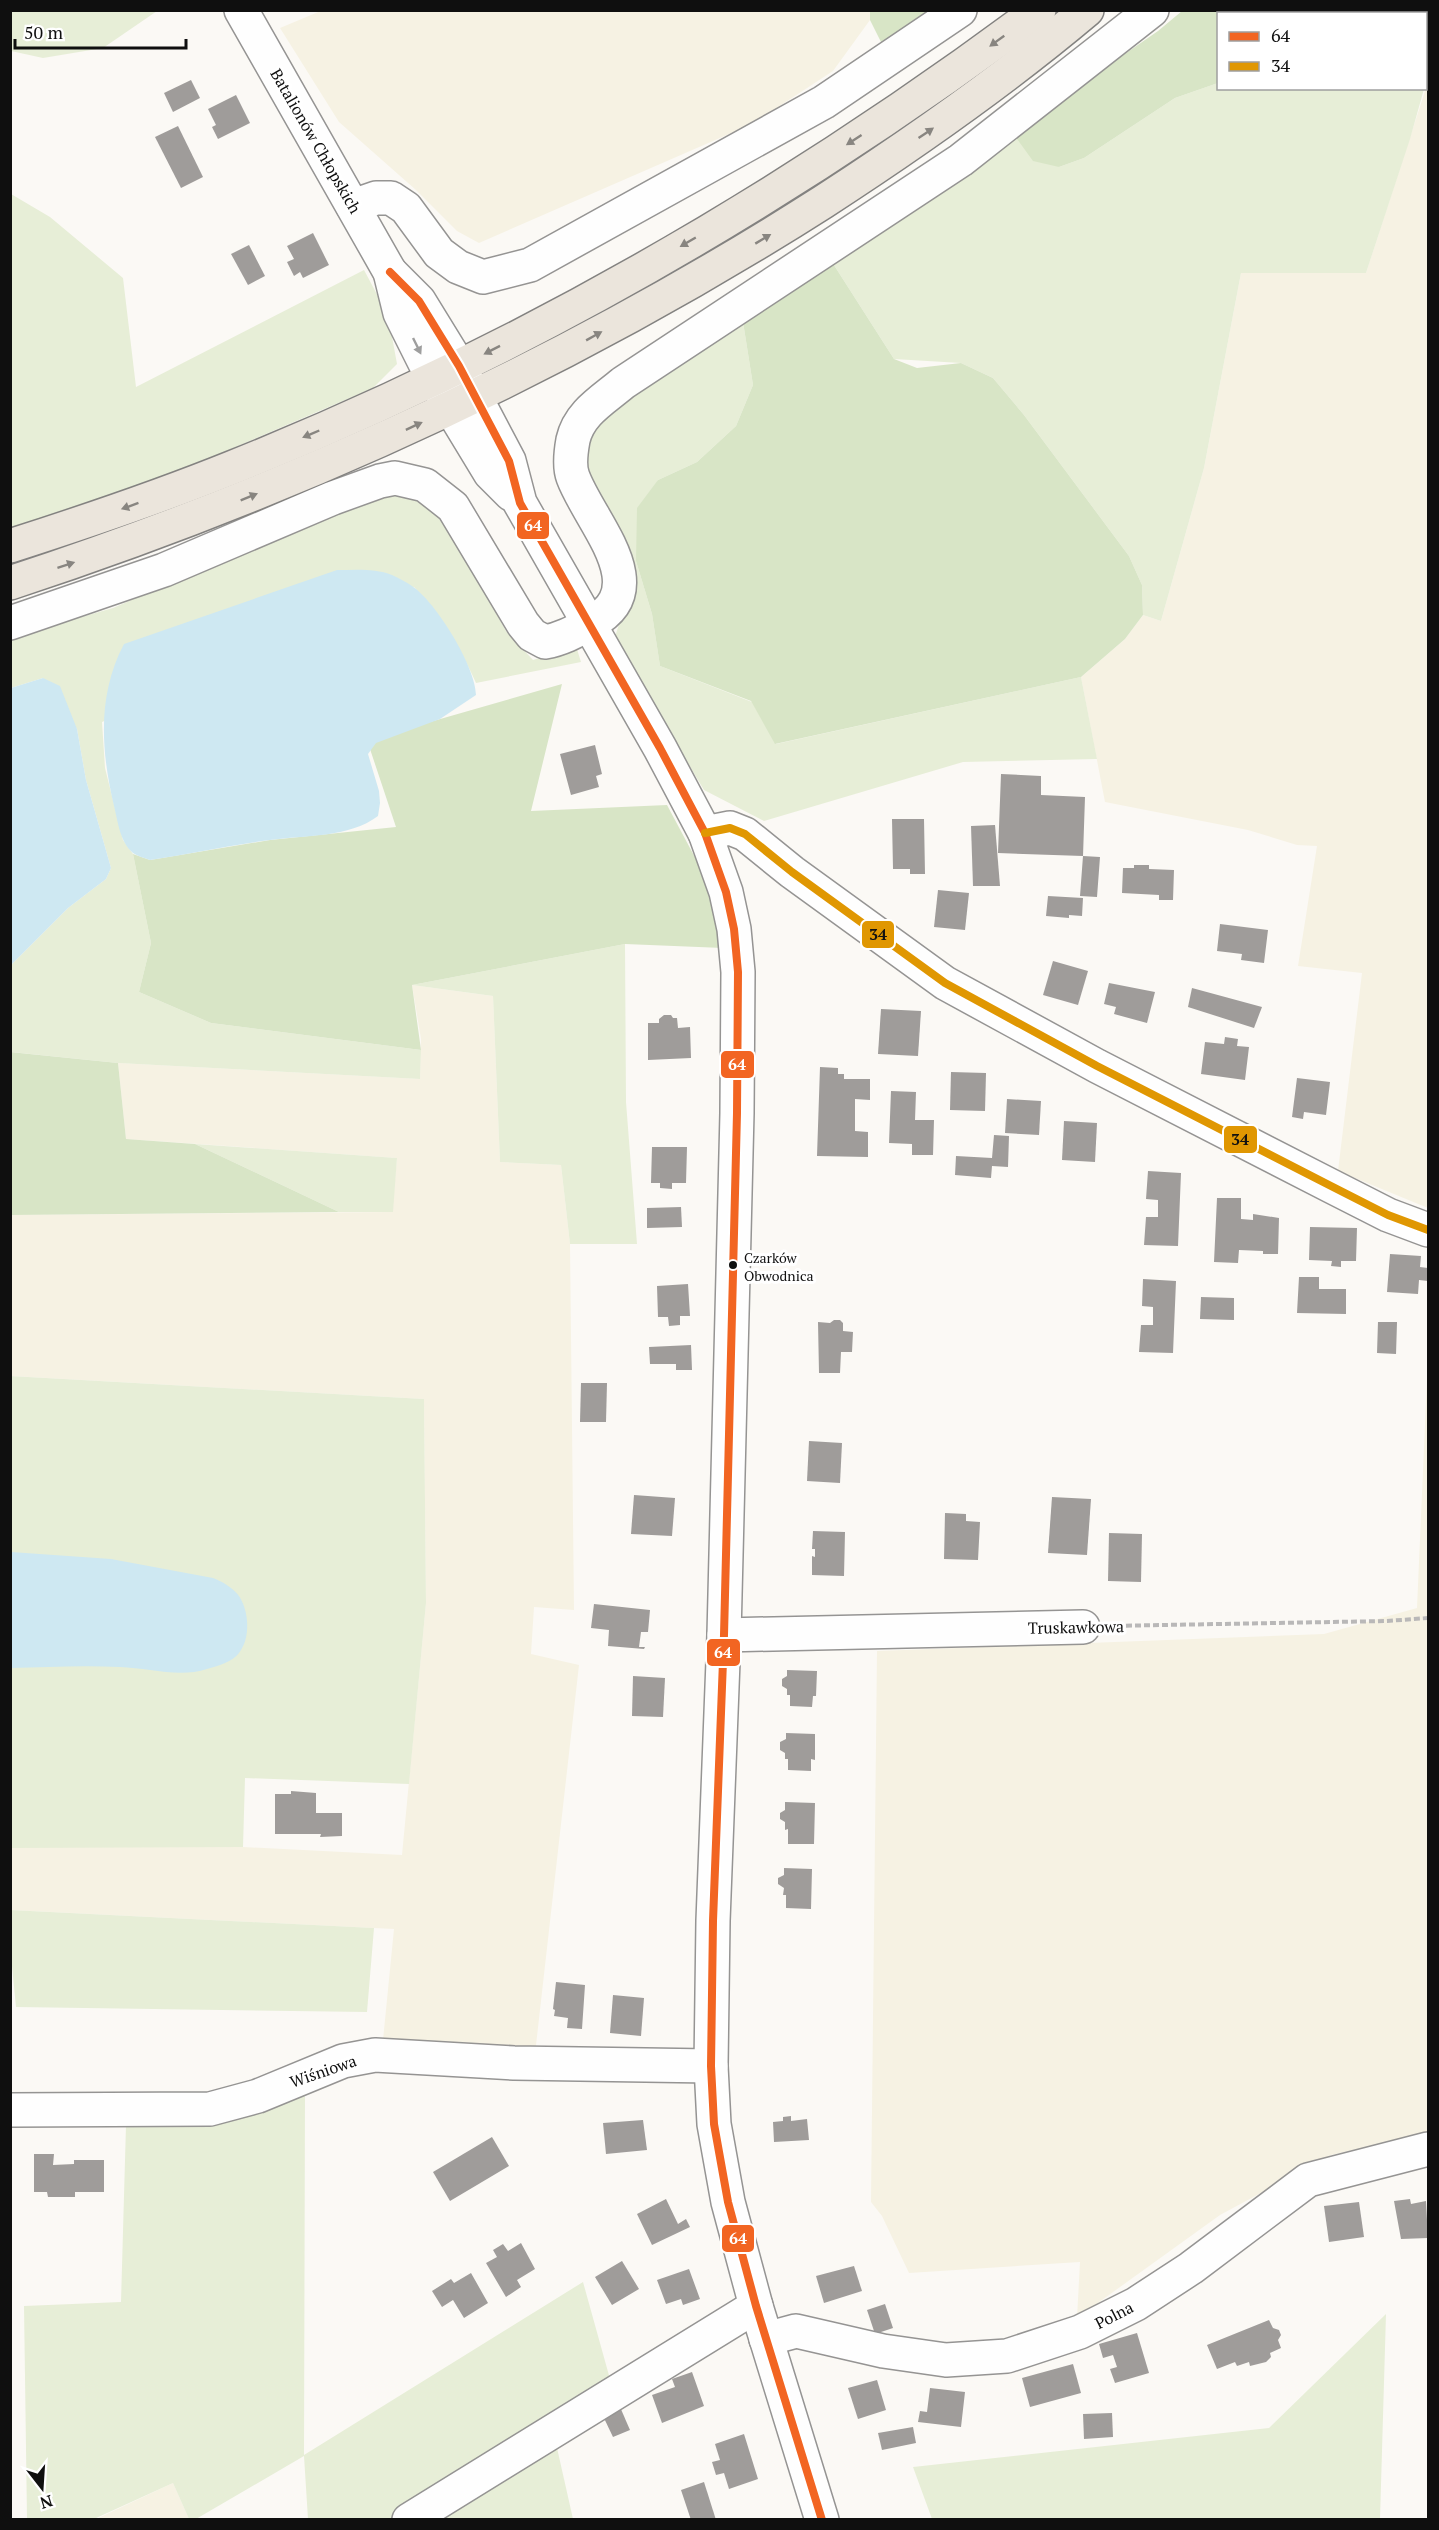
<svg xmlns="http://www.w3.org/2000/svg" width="1439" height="2530" viewBox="0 0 1439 2530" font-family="'PT Serif',serif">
	<rect width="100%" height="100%" fill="#fbf9f5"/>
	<!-- farmland -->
	<g fill="#f6f2e3">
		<polygon points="323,10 870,11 870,20 833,71 752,124 479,243 457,231 416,190 339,122 280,28"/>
		<polygon points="1428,70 1428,1208 1338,1171 1362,973 1298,966 1317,846 1297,845 1248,830 1105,802 1081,677 1125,639 1143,615 1161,621 1204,468 1241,273 1366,273 1426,88"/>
		<polygon points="412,985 493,996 500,1162 561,1165 570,1244 574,1610 534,1607 531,1654 579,1665 535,2054 383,2040 394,1929 11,1910 11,1846 243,1847 402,1855 426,1603 424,1399 11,1376 10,1215 392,1212 397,1158 126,1139 118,1063 420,1079 421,1039"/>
		<polygon points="1428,1356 1428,2133 1331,2155 1220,2215 1077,2318 1080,2262 909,2273 882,2216 871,2202 877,1651 1324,1634 1417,1608"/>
		<polygon points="173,2483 189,2519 94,2520"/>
	</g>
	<!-- green -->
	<g fill="#e7eed7">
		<polygon points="1341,10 1428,11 1428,70 1426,82 1426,14 1338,13"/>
		<polygon points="10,11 11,10 157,11 103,48 43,58 11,51"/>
		<polygon points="1218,83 1218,88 1424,89 1410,139 1366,273 1241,273 1204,468 1161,621 1143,615 1142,585 1129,556 1024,415 993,378 961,363 894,359 832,262 1012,132 1059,167 1084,158 1175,98"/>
		<polygon points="11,194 50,217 123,278 136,387 364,270 388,315 397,364 373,388 128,493 11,530"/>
		<polygon points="743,322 753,385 736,426 697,462 658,480 636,561 652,614 660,666 752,702 776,744 1081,677 1097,759 963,762 764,821 704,790 614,640 631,586 583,471 585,429 655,379"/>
		<path d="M411,494l35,29 60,108 27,29 43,-14 5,16 -105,21c-16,-37 -36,-67 -62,-96l-312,135 3,46 18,72 10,14 18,89 -12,49 72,31 210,27 -1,29 -302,-16 -107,-11v-87l57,-57 38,-29 5,-11 -25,-88 -9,-51 -34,-51 -32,10v-51l102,-29 256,-111z"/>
		<polygon points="625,944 626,1102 637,1244 570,1244 561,1165 500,1162 493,996 412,985"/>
		<polygon points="195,1144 397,1158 393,1212 339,1212"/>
		<polygon points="10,1376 424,1399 426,1603 409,1784 245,1778 243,1847 11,1848"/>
		<polygon points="10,1910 374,1928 367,2012 16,2007 11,1956"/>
		<polygon points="305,2092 304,2455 583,2282 610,2379 394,2519 308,2519 304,2456 196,2519 189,2519 173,2483 94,2519 27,2519 24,2306 121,2302 126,2125"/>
		<polygon points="1386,2314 1380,2519 932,2519 913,2467 1269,2428"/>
		<polygon points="555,2439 573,2519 417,2519"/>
	</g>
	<!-- forest -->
	<g fill="#d8e5c6">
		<polygon points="870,11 954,11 883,46 870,20"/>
		<polygon points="1182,11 1341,11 1338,14 1218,14 1218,83 1175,98 1084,158 1059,167 1033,161 1012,132 1158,31"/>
		<polygon points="832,262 894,359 917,368 961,363 993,378 1024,415 1129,556 1142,585 1143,615 1125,639 1081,677 775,744 751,701 660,666 652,614 636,561 637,508 658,480 697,462 736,426 753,385 743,322"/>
		<polygon points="562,684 531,811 667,805 714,893 723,948 625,944 412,985 421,1050 211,1023 139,992 151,943 133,854 150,860 270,840 396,827 367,740"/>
		<polygon points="10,1052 118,1063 126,1139 195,1144 339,1212 11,1215"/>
	</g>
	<!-- water -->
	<g fill="#cee8f2">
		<path d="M337,570c18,0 38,-2 55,5 7,3 14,7 20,11 24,16 64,81 64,109l-36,24 -64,24 -8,11 11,37 1,12 -2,13c-29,22 -73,19 -108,24 -40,5 -80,14 -120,20 -5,-2 -13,-4 -17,-7 -13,-11 -15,-31 -19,-47 -13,-55 -17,-111 10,-162z"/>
		<polygon points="43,678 60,686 77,729 86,780 111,868 106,879 68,908 11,965 11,688"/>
		<path d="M11,1552l100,7 102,19c10,4 19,9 26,18 10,15 12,42 0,57 -7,9 -21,13 -32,16 -27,9 -59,-1 -87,-2 -36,-2 -73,0 -109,1z"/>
	</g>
	<!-- building -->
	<g fill="#9f9c9a">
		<polygon points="191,80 200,98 173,112 164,93"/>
		<polygon points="236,95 250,123 218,139 212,127 216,125 208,109"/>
		<polygon points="178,126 203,177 181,188 155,137"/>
		<polygon points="313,233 329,265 303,278 300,272 294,276 287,262 294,259 287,246"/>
		<polygon points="249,245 265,276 248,285 231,254"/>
		<polygon points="595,745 602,774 596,776 599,787 571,795 560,754"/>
		<polygon points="1001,774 1041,776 1041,795 1085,797 1083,856 1100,857 1097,897 1080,896 1083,856 998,853"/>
		<polygon points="892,819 924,819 925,874 910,874 910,869 893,869"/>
		<polygon points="995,825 1000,886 973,886 971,826"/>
		<polygon points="1134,865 1149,865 1149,869 1174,870 1173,900 1159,900 1159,895 1122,893 1123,868 1134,868"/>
		<polygon points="938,890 969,893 965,930 934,927"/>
		<polygon points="1048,896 1083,898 1082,916 1069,915 1069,918 1046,916"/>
		<polygon points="1220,924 1268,930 1264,963 1241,960 1242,954 1217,951"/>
		<polygon points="1053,961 1088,971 1078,1005 1043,995"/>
		<polygon points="1109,983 1155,992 1147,1023 1114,1014 1116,1007 1104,1004"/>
		<polygon points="1192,988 1262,1007 1254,1028 1188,1007"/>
		<polygon points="881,1009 921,1011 918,1056 878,1054"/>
		<polygon points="664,1015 671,1015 673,1018 677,1018 678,1028 690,1027 691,1058 648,1060 648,1023 659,1023 659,1019"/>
		<polygon points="1225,1037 1238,1039 1237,1046 1249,1047 1245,1080 1201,1074 1205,1042 1224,1044"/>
		<polygon points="820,1067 838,1068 838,1074 844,1074 844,1079 870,1079 870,1100 855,1099 855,1131 868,1132 868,1157 817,1156"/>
		<polygon points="951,1072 986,1073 985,1111 950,1110"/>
		<polygon points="1297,1078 1330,1082 1326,1115 1304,1112 1303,1119 1292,1117"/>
		<polygon points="891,1091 916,1092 915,1120 934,1120 933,1155 912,1155 912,1144 889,1143"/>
		<polygon points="1007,1099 1041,1101 1039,1135 1005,1133"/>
		<polygon points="1064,1121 1097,1123 1095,1162 1062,1160"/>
		<polygon points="994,1135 1009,1136 1008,1167 992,1166 991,1178 955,1175 956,1156 992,1158"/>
		<polygon points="652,1147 687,1147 686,1183 672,1183 672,1189 660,1188 660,1183 651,1183"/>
		<polygon points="1148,1171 1181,1173 1178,1246 1144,1245 1146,1217 1158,1217 1158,1200 1146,1199"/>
		<polygon points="1217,1198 1241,1198 1241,1219 1253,1220 1253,1214 1279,1218 1278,1254 1263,1254 1263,1251 1239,1250 1238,1263 1214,1262"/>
		<polygon points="681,1207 682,1227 647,1228 647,1208"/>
		<polygon points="1310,1227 1357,1228 1356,1261 1341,1261 1341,1267 1331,1266 1332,1261 1309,1260"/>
		<polygon points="1390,1254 1421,1256 1420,1267 1428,1268 1428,1281 1419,1280 1418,1294 1387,1292"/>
		<polygon points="1299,1277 1319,1277 1319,1289 1346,1289 1346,1314 1297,1313"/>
		<polygon points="1143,1279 1176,1281 1173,1353 1139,1352 1141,1325 1153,1325 1153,1307 1142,1306"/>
		<polygon points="688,1284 690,1316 680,1316 680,1325 669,1326 668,1317 658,1317 657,1286"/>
		<polygon points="1201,1297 1234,1298 1234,1320 1200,1319"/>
		<polygon points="834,1320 840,1320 843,1323 843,1331 853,1332 852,1352 841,1352 840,1373 819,1373 818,1322 830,1323"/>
		<polygon points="1378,1322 1397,1322 1396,1354 1377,1353"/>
		<polygon points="691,1345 692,1370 676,1370 676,1364 650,1364 649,1347"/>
		<polygon points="581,1383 607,1383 606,1422 580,1422"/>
		<polygon points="809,1441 842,1443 840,1483 807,1481"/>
		<polygon points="634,1495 675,1498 672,1536 631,1534"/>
		<polygon points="1052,1497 1091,1499 1087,1555 1048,1553"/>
		<polygon points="945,1513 966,1514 966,1521 980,1522 978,1560 944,1559"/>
		<polygon points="813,1531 845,1532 844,1576 812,1575 812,1556 815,1557 815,1549 812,1549"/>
		<polygon points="1109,1533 1142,1534 1141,1582 1108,1581"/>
		<polygon points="594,1604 650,1610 648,1632 641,1632 639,1647 645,1647 644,1649 608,1646 609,1630 591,1628"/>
		<polygon points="787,1670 817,1671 816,1696 813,1696 812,1707 790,1706 790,1695 787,1695 787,1689 782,1686 782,1679 787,1676"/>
		<polygon points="633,1676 665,1678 663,1717 632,1716"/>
		<polygon points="786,1733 815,1734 815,1760 811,1759 811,1771 788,1770 788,1759 785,1759 785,1753 780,1750 780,1742 786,1739"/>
		<polygon points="291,1791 316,1793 316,1813 342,1813 342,1836 320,1837 321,1834 275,1834 275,1794 291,1794"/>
		<polygon points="785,1802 815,1803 814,1844 788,1844 788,1829 785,1830 785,1822 780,1819 780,1813 785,1810"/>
		<polygon points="784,1868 812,1869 811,1909 786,1908 786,1895 783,1895 784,1888 778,1884 778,1878 784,1875"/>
		<polygon points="556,1982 585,1985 582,2029 567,2028 568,2018 554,2016 555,2010 553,2009"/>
		<polygon points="613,1995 644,1998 641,2036 610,2033"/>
		<polygon points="791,2116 791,2121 807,2119 809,2140 774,2142 773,2122 783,2121 783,2117"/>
		<polygon points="643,2120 647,2150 606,2154 603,2123"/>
		<polygon points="492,2137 509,2166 450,2201 433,2172"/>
		<polygon points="34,2154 54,2154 53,2165 74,2164 74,2160 104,2160 104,2192 75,2192 75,2197 48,2197 47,2192 34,2192"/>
		<polygon points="666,2199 678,2224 686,2219 690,2227 652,2245 637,2214"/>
		<polygon points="1410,2199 1411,2204 1426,2201 1428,2238 1401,2239 1394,2201"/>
		<polygon points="1359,2202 1364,2237 1329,2242 1324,2206"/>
		<polygon points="521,2243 535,2269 517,2280 521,2287 506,2297 486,2263 497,2257 493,2250 503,2244 508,2251"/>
		<polygon points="622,2261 639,2289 612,2305 595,2277"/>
		<polygon points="854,2266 862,2291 824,2303 816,2276"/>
		<polygon points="689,2269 700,2299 683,2305 681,2299 666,2304 657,2280"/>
		<polygon points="471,2273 488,2303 464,2318 453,2300 442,2307 432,2291 451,2279 454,2283"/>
		<polygon points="885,2304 893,2328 875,2334 867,2310"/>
		<polygon points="1269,2320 1273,2328 1279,2330 1281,2335 1278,2340 1281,2348 1270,2353 1271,2357 1266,2362 1250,2366 1249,2362 1237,2366 1235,2362 1217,2369 1207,2345"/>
		<polygon points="1137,2333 1149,2373 1115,2383 1110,2369 1117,2367 1113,2355 1103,2358 1099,2344"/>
		<polygon points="1073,2364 1081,2393 1030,2407 1022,2378"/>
		<polygon points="692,2372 704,2406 662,2423 652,2395 675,2387 672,2379"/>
		<polygon points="877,2380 886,2410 858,2419 848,2388"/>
		<polygon points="930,2388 965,2392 961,2427 918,2422 920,2411 927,2412"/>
		<polygon points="620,2407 630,2430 613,2437 602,2414"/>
		<polygon points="1112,2413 1113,2437 1084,2439 1083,2414"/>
		<polygon points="913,2427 916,2443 882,2450 878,2433"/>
		<polygon points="744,2434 758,2479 729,2489 724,2473 716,2475 712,2462 720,2460 715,2444"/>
		<polygon points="704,2482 716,2520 691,2520 681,2490"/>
	</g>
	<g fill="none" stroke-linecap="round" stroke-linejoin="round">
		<defs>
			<g id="minor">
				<polyline points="241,10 390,272 400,313 433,379 490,473 511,494"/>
				<polyline points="353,206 376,198 391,198 406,208 439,253 458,267 483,277 530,265 824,102 960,10"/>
				<polyline points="390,272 419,301 459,366 509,461 520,503 660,748 705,833 726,892 734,929 738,972 737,1113 724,1635 713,1921 711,2066 714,2124 728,2202 756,2306 822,2520"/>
				<path d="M10,623l154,-53 169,-72 47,-17 15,-3 30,7 28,22 70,117 9,11 13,7c17,-3 31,-11 46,-19 66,-35 -1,-100 -18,-146 -4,-10 -2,-26 0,-37 6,-27 30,-40 50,-57l338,-223 191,-150"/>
				<polyline points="705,833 730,828 745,834 792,872 945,983 1097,1066 1331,1186 1388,1215 1428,1230"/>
				<polyline points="724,1635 1083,1627"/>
				<polyline points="10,2110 210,2109 258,2096 343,2061 375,2055 514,2063 711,2066"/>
				<polyline points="766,2339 796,2331 883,2351 946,2360 1007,2356 1080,2332 1136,2304 1191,2268 1308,2180 1428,2149"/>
				<polyline points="409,2520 756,2306"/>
			</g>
			<g id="major">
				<path d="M10,546c75,-24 149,-49 221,-78 288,-115 560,-273 808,-458"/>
				<path d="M10,583c286,-94 559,-219 813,-381 91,-59 181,-122 264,-192"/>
			</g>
		</defs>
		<!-- minor casing -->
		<use href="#minor" stroke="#959493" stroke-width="36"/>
		<!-- major casing -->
		<use href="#major" stroke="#838280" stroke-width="36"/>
		<!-- path -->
		<polyline stroke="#b9b8b8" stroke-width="4" stroke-dasharray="6 3" stroke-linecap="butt" points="1108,1626 1387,1621 1428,1618"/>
		<!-- minor -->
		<use href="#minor" stroke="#fefefe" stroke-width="33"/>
		<!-- major -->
		<use href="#major" stroke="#ebe5dc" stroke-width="33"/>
		<defs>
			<polyline id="bus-1" points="390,272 419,301 459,366 509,461 520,503 660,748 705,833 726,892 734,929 738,972 737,1113 724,1635 713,1921 711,2066 714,2124 728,2202 756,2306 822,2520"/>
			<polyline id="bus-2" points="705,833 730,828 745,834 792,872 945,983 1097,1066 1331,1186 1388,1215 1428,1230"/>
		</defs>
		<!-- bus-1 casing -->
		<use href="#bus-1" stroke="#fff" stroke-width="12"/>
		<!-- bus-2 casing -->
		<use href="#bus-2" stroke="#fff" stroke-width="12"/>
		<!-- bus-1 -->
		<use href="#bus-1" stroke="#f26522" stroke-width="8"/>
		<!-- bus-2 -->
		<use href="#bus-2" stroke="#e09702" stroke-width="8"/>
	</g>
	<!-- one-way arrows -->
	<defs><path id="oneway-solid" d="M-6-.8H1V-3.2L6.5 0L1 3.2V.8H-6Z" transform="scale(1.5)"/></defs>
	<g fill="#888580">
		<use href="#oneway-solid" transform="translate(997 41) rotate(144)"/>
		<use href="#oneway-solid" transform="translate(926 133) rotate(-34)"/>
		<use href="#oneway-solid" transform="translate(854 140) rotate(147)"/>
		<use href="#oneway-solid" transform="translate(763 239) rotate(-31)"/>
		<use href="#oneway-solid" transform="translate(688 242) rotate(150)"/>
		<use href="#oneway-solid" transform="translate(594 336) rotate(-29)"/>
		<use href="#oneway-solid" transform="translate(492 350) rotate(153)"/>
		<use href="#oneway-solid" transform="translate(414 426) rotate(-25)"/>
		<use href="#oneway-solid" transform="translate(311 434) rotate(157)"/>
		<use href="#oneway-solid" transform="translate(249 497) rotate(-22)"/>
		<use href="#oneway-solid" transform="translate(130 506) rotate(160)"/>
		<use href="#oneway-solid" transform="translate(66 565) rotate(-18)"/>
	</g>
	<use fill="#9e9e9e" href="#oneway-solid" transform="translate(417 346) rotate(64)"/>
	<!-- markers -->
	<circle fill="#0f0f0f" stroke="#fff" stroke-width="2" cx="733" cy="1265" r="5"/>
	<g text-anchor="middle" stroke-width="6" stroke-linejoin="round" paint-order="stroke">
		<!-- bus labels -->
		<g font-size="14" fill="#0f0f0f" stroke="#fff" text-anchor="start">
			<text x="744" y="1263">Czarków<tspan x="744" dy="18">Obwodnica</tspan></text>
		</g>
		<!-- street labels -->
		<g font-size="16" fill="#0f0f0f" stroke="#fff">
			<text transform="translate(316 141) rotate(60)" y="6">Batalionów Chłopskich</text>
			<text transform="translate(1076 1627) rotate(-1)" y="6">Truskawkowa</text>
			<text transform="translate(323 2071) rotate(-19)" y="6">Wiśniowa</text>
			<text transform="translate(1114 2315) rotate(-27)" y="6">Polna</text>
		</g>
	</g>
	<g stroke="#fff" stroke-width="2">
		<rect x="516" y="511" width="34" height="29" rx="6" fill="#f26522"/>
		<rect x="861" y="920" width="34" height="29" rx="6" fill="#e09702"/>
		<rect x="720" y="1050" width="35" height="29" rx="6" fill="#f26522"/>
		<rect x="1223" y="1125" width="35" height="29" rx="6" fill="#e09702"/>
		<rect x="706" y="1638" width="35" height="29" rx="6" fill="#f26522"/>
		<rect x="721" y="2224" width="34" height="29" rx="6" fill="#f26522"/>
	</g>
	<g font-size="16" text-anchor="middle" font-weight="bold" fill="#fff">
		<text x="533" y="531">64</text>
		<text x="737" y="1070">64</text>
		<text x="723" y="1658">64</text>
		<text x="738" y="2244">64</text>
	</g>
	<g font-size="16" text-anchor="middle" font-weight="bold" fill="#111">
		<text x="878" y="940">34</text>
		<text x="1240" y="1145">34</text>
	</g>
	<!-- border -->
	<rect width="1439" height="2530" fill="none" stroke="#0f0f0f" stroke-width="24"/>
	<!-- legend -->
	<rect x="1217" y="12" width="210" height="78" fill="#ffffff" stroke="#9f9f9f" stroke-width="1.5"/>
	<rect x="1229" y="32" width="30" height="9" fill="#f26522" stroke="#9f9f9f" stroke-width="1.5"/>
	<text x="1271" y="42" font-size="18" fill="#0f0f0f">64</text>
	<rect x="1229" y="62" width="30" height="9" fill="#e09702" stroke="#9f9f9f" stroke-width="1.5"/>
	<text x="1271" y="72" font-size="18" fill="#0f0f0f">34</text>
	<!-- north arrow -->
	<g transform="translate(42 2488) rotate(163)" stroke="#ffffff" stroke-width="4.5" paint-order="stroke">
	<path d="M0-4.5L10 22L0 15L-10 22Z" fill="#0f0f0f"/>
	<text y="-9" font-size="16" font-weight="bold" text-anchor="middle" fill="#0f0f0f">N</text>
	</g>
	<!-- scale -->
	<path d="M15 39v9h171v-9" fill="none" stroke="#0f0f0f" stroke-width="3"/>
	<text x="24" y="39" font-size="18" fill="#0f0f0f" stroke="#ffffff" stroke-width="4.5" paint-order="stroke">50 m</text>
</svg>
